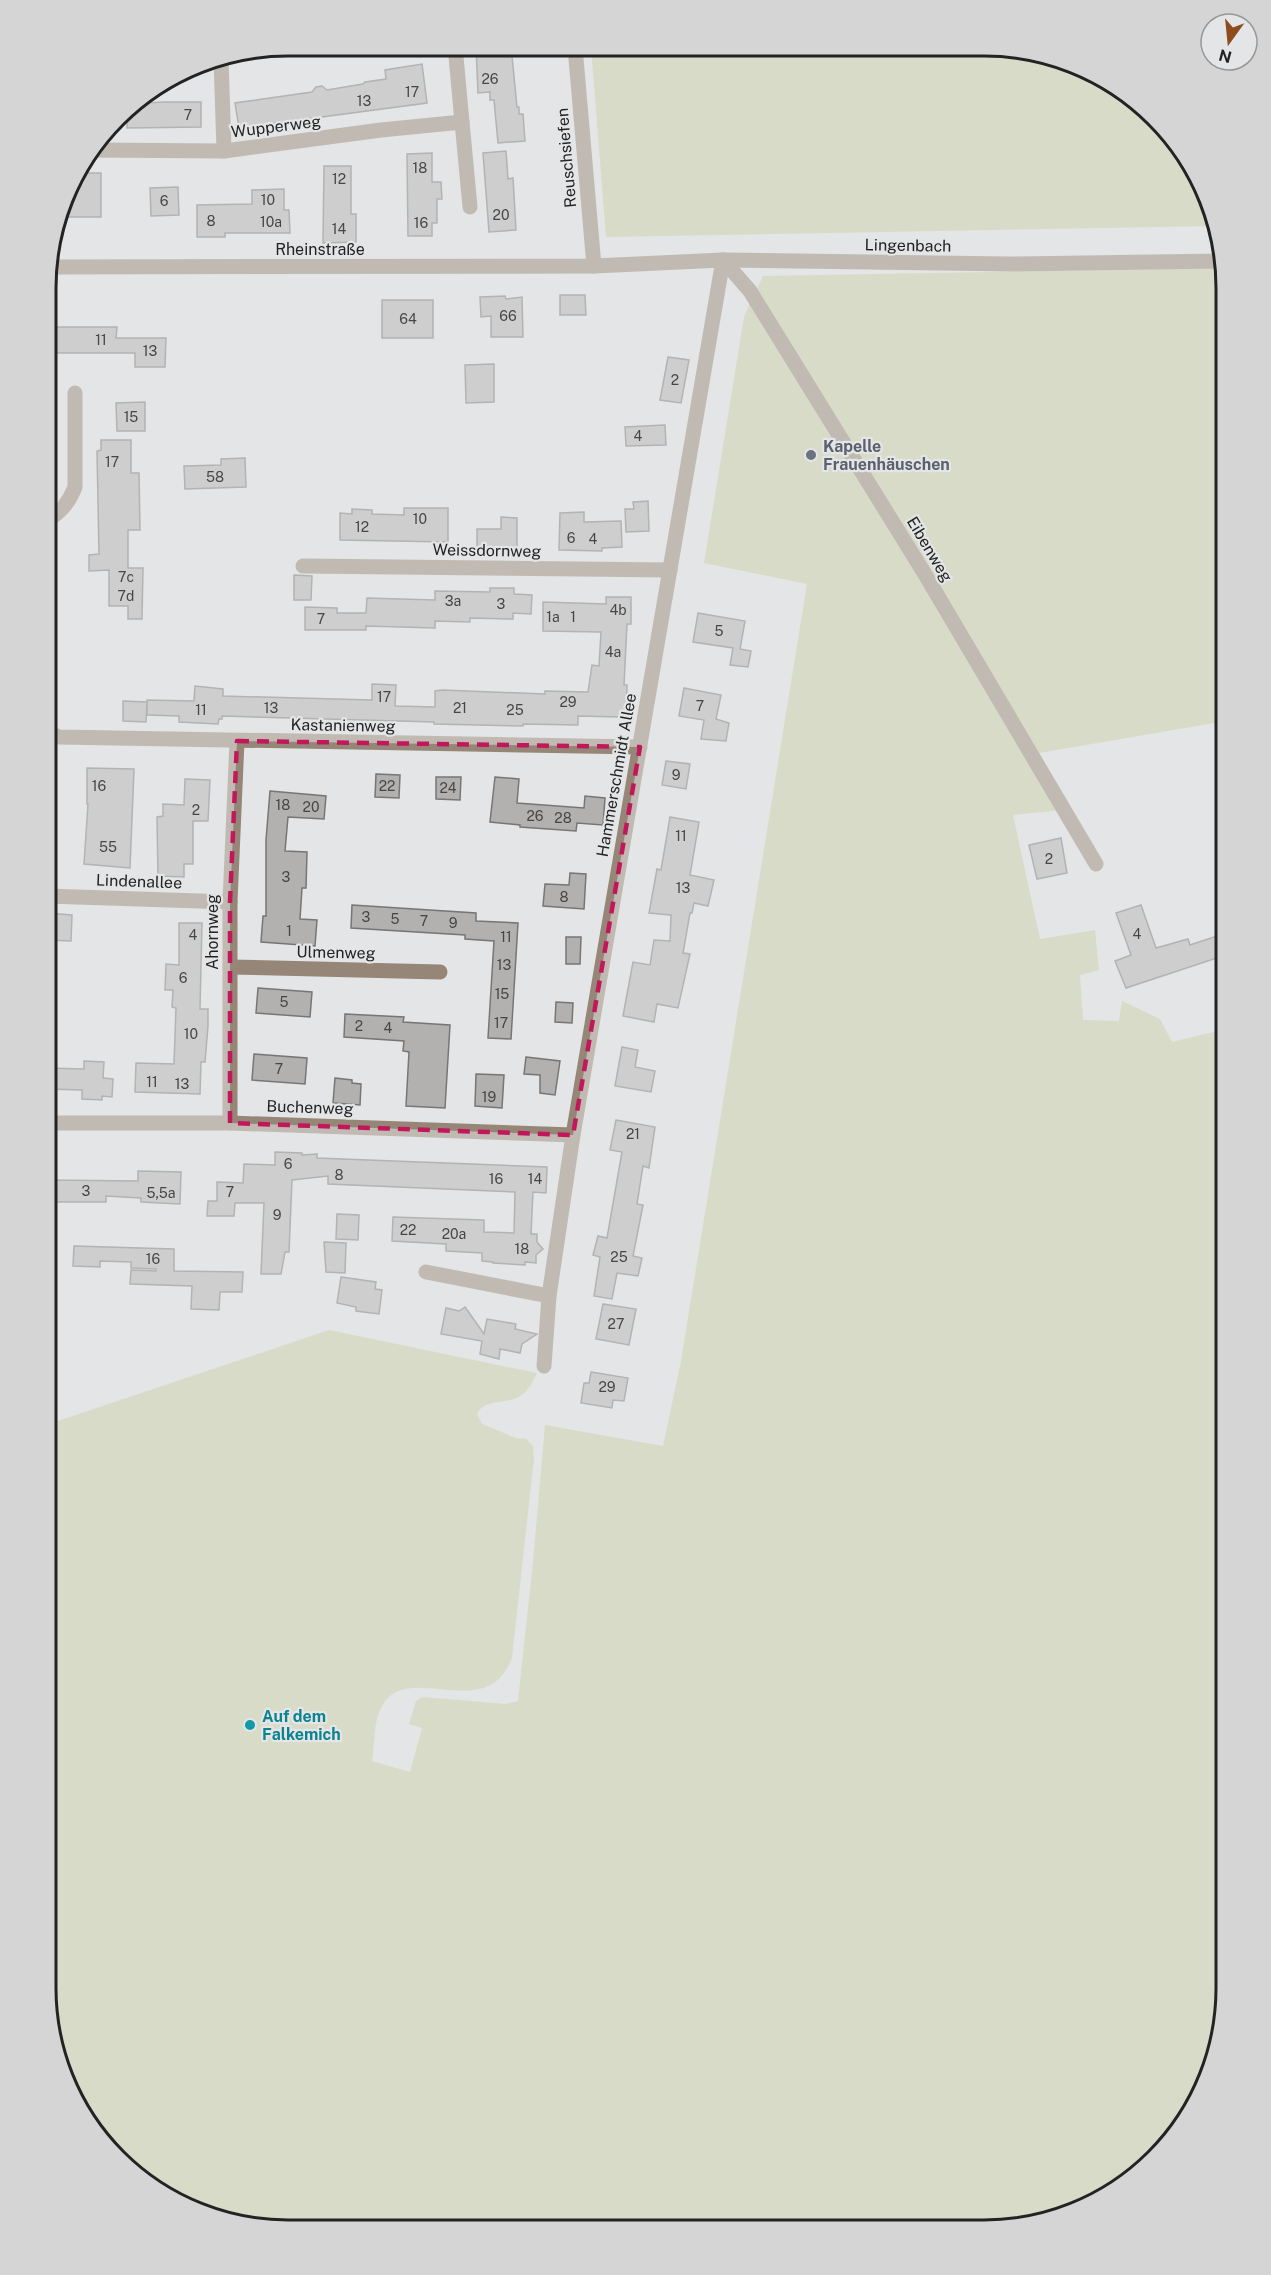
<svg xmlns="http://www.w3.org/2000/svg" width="1271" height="2275" viewBox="0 0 1271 2275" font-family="'Public Sans',sans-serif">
	<rect width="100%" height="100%" fill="#e4e5e6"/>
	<!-- green -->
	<g fill="#cacfa2">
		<path d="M591,47l439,3c20,6 43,11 61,20 56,30 114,93 125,156l-610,11z"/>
		<polygon points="1223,268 1226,288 1226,721 1039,753 756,291 763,276"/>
		<path d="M750,303l312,507 -49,5 27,124 55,-9 4,40 -19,5 3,45 36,1 3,-20 38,18 12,23 54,-13 -1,975 -17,76 -32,55 -57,54 -57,28 -79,13 -727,-2 -75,-23 -53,-35 -42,-47 -28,-57 -13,-79 1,-562 283,-95 208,43c-4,9 -8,17 -17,23 -13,9 -35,2 -43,18l5,10 34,14 10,1 7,7 1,12 -22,200c-26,68 -104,1 -130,48 -9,15 -7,38 -10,55l38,11 12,-44 -13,-4 7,-23 6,-4 84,7 12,-3 15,-139 12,-137 118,21 18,-85 126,-777 -103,-21 40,-246z"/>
	</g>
	<!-- building -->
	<g fill="#b2b1b0" stroke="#777675" stroke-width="1.5">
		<polygon points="476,46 511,46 517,107 519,107 519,114 523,114 525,141 498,143 494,100 490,100 490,92 478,93"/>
		<polygon points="422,64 427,103 239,128 235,103 312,92 316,87 322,86 327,90 363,84 365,82 386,79 385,70"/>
		<polygon points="163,102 201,102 201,127 127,128 127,105 130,104"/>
		<polygon points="506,151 508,179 513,178 516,230 489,232 483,153"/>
		<polygon points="432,153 432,182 441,182 442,199 437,199 437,223 432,223 432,236 408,236 407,154"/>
		<polygon points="324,166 351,166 351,214 356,214 356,242 323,243"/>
		<polygon points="80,173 101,173 101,217 59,217 68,187 80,187"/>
		<polygon points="178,187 179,215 151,216 150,188"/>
		<polygon points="284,189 284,210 289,210 290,233 225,233 225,237 197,237 197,205 252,204 252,190"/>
		<polygon points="560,295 585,295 586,315 560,315"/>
		<polygon points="505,296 506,299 522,297 523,337 491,337 491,316 481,317 480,297"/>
		<rect x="382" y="300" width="51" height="38"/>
		<polygon points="47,327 117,327 116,338 166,338 165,367 135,367 135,353 47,353"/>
		<polygon points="668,357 689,360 681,403 660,400"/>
		<polygon points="494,364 494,402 466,403 465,365"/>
		<polygon points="145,402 145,431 117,431 116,403"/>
		<polygon points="665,425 666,445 626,446 625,427"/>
		<polygon points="101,440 131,440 131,473 139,473 140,530 128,530 128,568 143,568 142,619 128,619 128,606 109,606 109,570 89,571 89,555 99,554 97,451 101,450"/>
		<polygon points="245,458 246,487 185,489 184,466 221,465 221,459"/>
		<polygon points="648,501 649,531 626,532 625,509 634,509 633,502"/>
		<polygon points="404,508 448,508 448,542 340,540 340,513 352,514 352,509 372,510 372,514 404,515"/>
		<polygon points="584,512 584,522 621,521 622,547 602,548 602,551 559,550 560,513"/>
		<polygon points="501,517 517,518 517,550 477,550 477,529 501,529"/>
		<polygon points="294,575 312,576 311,600 294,600"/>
		<polygon points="490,588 514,588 514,594 532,595 531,614 513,613 513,619 470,618 470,622 435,621 435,628 366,626 366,630 305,630 305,607 337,608 337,613 366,613 367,598 435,600 435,591 490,592"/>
		<polygon points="606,597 631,597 631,624 627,624 624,685 627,685 626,715 620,715 620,717 578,716 578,725 523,724 523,726 434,724 434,722 222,716 222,719 219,719 218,724 179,722 179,716 147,715 147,700 194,701 195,686 223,689 223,696 372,700 372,684 396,685 395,706 435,707 435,691 442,690 545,694 545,691 588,692 592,665 599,666 601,632 543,631 543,602 606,604"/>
		<polygon points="698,613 745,621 740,649 751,651 748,667 730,665 733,648 693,642"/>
		<polygon points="684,688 721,695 716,719 729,723 726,741 701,739 704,720 679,716"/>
		<polygon points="123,701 147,702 146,722 123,721"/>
		<polygon points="666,761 690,764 686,789 662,785"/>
		<polygon points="87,768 134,769 130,868 84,864 88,804 87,804"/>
		<polygon points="376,774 400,775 399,798 375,797"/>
		<polygon points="436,777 461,777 460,800 436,799"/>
		<polygon points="495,777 519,779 517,803 584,808 585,796 605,798 603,825 577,823 576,831 520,827 520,825 490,822"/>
		<polygon points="185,779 210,780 208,821 193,821 193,864 184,864 184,877 158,876 157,817 163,816 163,804 184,805"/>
		<polygon points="270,791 326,796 324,819 288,817 285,851 307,852 306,888 302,888 300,919 317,920 315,946 261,942 263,916 266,916 266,840"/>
		<polygon points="670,817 699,822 690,875 714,880 708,906 694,903 692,913 690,913 683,953 690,954 678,1008 657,1004 654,1022 623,1016 633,962 650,965 654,940 670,941 671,915 649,913 657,869 661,870"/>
		<polygon points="1061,838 1067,873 1037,879 1029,845"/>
		<polygon points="570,873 586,874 584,909 543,906 545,884 569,885"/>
		<polygon points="352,905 476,913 476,921 518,923 511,1039 488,1038 494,941 465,939 465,935 351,928"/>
		<polygon points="1141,905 1156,948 1188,939 1190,945 1226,933 1226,955 1126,988 1115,961 1131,955 1116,913"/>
		<polygon points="46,913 72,915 71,941 46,940"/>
		<polygon points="179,923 202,923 200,1009 208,1009 208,1026 205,1062 201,1062 200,1094 135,1092 136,1063 174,1064 176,1008 172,1007 173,990 165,990 166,964 179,965"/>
		<polygon points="566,937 581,937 580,964 566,964"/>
		<polygon points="258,988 312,992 310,1017 256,1013"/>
		<polygon points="556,1002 573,1003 572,1023 555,1022"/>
		<polygon points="345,1014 404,1017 403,1022 450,1025 445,1108 406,1106 409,1052 403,1051 404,1041 344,1037"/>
		<polygon points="622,1047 638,1050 635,1067 655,1071 651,1092 615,1086"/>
		<polygon points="254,1054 307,1058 305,1084 252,1080"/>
		<polygon points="526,1057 560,1061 555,1095 540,1093 540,1075 524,1074"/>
		<polygon points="84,1061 104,1062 103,1078 113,1079 112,1097 102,1096 102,1100 82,1099 82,1090 46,1089 46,1068 84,1069"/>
		<polygon points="476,1074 504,1075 502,1108 475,1106"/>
		<polygon points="335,1078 352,1080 352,1083 361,1084 360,1105 333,1103"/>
		<polygon points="616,1120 655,1127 649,1168 643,1166 637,1204 643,1205 633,1256 642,1258 638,1276 617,1273 612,1299 594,1296 600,1257 593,1255 598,1236 607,1238 622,1152 610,1150"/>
		<polygon points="275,1152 302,1153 302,1155 317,1154 317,1158 547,1167 546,1193 533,1192 531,1234 537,1234 537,1242 543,1249 536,1255 536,1263 525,1262 525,1265 493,1263 493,1262 482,1261 482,1253 446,1251 446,1244 392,1241 393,1217 484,1220 484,1232 514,1233 515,1192 328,1184 328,1176 292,1180 289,1252 285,1252 281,1274 261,1274 264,1203 235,1203 234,1216 207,1216 208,1201 217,1201 217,1182 243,1183 244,1164 275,1165"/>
		<polygon points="138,1171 181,1172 180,1204 141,1202 141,1198 106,1196 106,1202 46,1202 46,1180 138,1181"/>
		<polygon points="337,1214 359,1215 358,1240 336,1239"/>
		<polygon points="324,1242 346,1243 345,1273 326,1272"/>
		<polygon points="74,1246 174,1249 174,1271 243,1272 242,1292 220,1292 219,1310 191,1309 192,1286 130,1284 131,1270 156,1271 156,1269 131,1268 131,1262 100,1261 100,1267 73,1266"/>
		<polygon points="341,1277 376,1282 375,1289 382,1290 379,1314 356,1311 356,1307 337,1303"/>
		<polygon points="603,1304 636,1309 629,1345 596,1339"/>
		<polygon points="465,1307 484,1334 487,1319 516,1324 515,1329 537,1334 522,1344 520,1353 500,1349 499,1359 480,1354 482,1341 441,1334 446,1308 459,1311"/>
		<polygon points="591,1372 628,1378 624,1401 613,1400 612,1408 581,1403 584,1383 589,1383"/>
	</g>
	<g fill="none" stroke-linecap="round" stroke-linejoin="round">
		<!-- minor -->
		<g stroke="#958677" stroke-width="15">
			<polyline points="575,47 594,266"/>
			<polyline points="221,58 224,151"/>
			<polyline points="462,122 470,207"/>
			<polyline points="93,150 224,151 381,130 462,122 455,46"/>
			<polyline points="723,260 750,291 926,576 1096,864"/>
			<polyline points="47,267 594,266 723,260 1010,264 1222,261"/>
			<path d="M47,519c13,-4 23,-19 28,-32v-94"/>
			<polyline points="303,566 670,570"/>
			<polyline points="46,732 59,737 640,747"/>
			<polyline points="46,896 230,902"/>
			<polyline points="230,967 440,972"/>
			<polyline points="46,1123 230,1123 573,1135"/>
			<polyline points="230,1123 230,902 237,741"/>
			<polyline points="426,1272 549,1296"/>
			<polyline points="544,1366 549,1296 573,1135 723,260"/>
		</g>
	</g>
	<!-- marked area -->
	<path d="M0 0H1271V2275H0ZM237,741l403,6 -67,388 -343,-12v-221z" fill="#e4e5e6" fill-opacity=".55" fill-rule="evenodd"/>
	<path fill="none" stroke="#c2185b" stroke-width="4.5" stroke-dasharray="12 8" stroke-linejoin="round" d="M237,741l403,6 -67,388 -343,-12v-221z"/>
	<!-- markers -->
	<circle fill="#6b7280" stroke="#e4e5e6" stroke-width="2" cx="811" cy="455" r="6"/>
	<circle fill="#0f9aa8" stroke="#e4e5e6" stroke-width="2" cx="250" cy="1725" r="6"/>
	<g text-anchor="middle" stroke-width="4.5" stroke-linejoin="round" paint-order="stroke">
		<!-- number labels -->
		<g font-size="14" fill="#474646">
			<text x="490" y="84">26</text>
			<text x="412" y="97">17</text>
			<text x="364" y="106">13</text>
			<text x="188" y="120">7</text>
			<text x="420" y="173">18</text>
			<text x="339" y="184">12</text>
			<text x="268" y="205">10</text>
			<text x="164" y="206">6</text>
			<text x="501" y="220">20</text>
			<text x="211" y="226">8</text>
			<text x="271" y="227">10a</text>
			<text x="421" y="228">16</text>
			<text x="339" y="234">14</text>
			<text x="508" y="321">66</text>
			<text x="408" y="324">64</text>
			<text x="101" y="345">11</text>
			<text x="150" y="356">13</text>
			<text x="675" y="385">2</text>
			<text x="131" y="422">15</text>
			<text x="638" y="441">4</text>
			<text x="112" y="467">17</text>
			<text x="215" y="482">58</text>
			<text x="420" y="524">10</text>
			<text x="362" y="532">12</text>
			<text x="571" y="543">6</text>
			<text x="593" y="544">4</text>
			<text x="126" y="582">7c</text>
			<text x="126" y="601">7d</text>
			<text x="453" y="606">3a</text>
			<text x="501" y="609">3</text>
			<text x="618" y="615">4b</text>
			<text x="553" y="622">1a</text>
			<text x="573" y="622">1</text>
			<text x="321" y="624">7</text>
			<text x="719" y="636">5</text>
			<text x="613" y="657">4a</text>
			<text x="384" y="702">17</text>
			<text x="568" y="707">29</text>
			<text x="700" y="711">7</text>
			<text x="271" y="713">13</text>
			<text x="460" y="713">21</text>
			<text x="201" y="715">11</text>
			<text x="515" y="715">25</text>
			<text x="676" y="780">9</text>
			<text x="99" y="791">16</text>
			<text x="387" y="791">22</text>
			<text x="448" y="793">24</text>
			<text x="283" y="810">18</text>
			<text x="311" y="812">20</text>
			<text x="196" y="815">2</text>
			<text x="535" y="821">26</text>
			<text x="563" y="823">28</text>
			<text x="681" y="841">11</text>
			<text x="108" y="852">55</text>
			<text x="1049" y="864">2</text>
			<text x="286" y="882">3</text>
			<text x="683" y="893">13</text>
			<text x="564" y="902">8</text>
			<text x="366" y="922">3</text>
			<text x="395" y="924">5</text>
			<text x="424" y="926">7</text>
			<text x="453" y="928">9</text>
			<text x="289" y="936">1</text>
			<text x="1137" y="939">4</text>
			<text x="193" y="940">4</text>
			<text x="506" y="942">11</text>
			<text x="504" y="970">13</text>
			<text x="183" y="983">6</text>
			<text x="502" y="999">15</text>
			<text x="284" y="1007">5</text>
			<text x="501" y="1028">17</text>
			<text x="359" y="1031">2</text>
			<text x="388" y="1033">4</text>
			<text x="191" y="1039">10</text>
			<text x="279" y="1074">7</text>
			<text x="152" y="1087">11</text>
			<text x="182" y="1089">13</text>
			<text x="489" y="1102">19</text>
			<text x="633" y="1139">21</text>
			<text x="288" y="1169">6</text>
			<text x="339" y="1180">8</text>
			<text x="496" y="1184">16</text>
			<text x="535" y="1184">14</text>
			<text x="86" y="1196">3</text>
			<text x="230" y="1197">7</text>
			<text x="161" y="1198">5,5a</text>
			<text x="277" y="1220">9</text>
			<text x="408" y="1235">22</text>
			<text x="454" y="1239">20a</text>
			<text x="522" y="1254">18</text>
			<text x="619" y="1262">25</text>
			<text x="153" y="1264">16</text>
			<text x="616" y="1329">27</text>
			<text x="607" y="1392">29</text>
		</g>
		<!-- street labels -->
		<g font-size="16" fill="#232323" stroke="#e4e5e6">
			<text transform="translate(276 126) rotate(-7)" y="6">Wupperweg</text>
			<text transform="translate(566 158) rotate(-95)" y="6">Reuschsiefen</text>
			<text transform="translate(908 245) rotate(1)" y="6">Lingenbach</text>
			<text x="320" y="255">Rheinstraße</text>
			<text transform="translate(930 549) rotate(59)" y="6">Eibenweg</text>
			<text transform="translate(487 550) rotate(1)" y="6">Weissdornweg</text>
			<text transform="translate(343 725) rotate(1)" y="6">Kastanienweg</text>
			<text transform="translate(616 775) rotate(-80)" y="6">Hammerschmidt Allee</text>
			<text transform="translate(139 881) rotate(2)" y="6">Lindenallee</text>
			<text transform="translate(212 932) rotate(-90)" y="6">Ahornweg</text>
			<text transform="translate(336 952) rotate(1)" y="6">Ulmenweg</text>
			<text transform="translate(310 1107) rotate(2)" y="6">Buchenweg</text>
		</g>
		<!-- worship labels -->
		<g font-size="16" font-weight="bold" fill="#5b616d" stroke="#e4e5e6" text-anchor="start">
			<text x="823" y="452">Kapelle<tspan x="823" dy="18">Frauenhäuschen</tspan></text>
		</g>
		<!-- culture labels -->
		<g font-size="16" font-weight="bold" fill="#0d838f" stroke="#e4e5e6" text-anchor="start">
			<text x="262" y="1722">Auf dem<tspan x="262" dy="18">Falkemich</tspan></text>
		</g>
	</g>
	<!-- crop -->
	<path d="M0 0H1271V2275H0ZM288 56H984A232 232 0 0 1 1216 288V1988A232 232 0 0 1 984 2220H288A232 232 0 0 1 56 1988V288A232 232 0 0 1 288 56Z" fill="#d5d5d6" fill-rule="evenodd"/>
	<path fill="none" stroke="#232323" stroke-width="3" d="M288 56H984A232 232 0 0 1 1216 288V1988A232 232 0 0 1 984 2220H288A232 232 0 0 1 56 1988V288A232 232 0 0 1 288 56Z"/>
	<!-- north arrow -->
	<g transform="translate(1229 42) rotate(195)"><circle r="28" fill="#e4e5e6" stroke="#979798" stroke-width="1.5"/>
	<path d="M0-4.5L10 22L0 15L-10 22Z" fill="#8e4b1d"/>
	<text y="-9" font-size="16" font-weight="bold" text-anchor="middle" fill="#232323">N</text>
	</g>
</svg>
